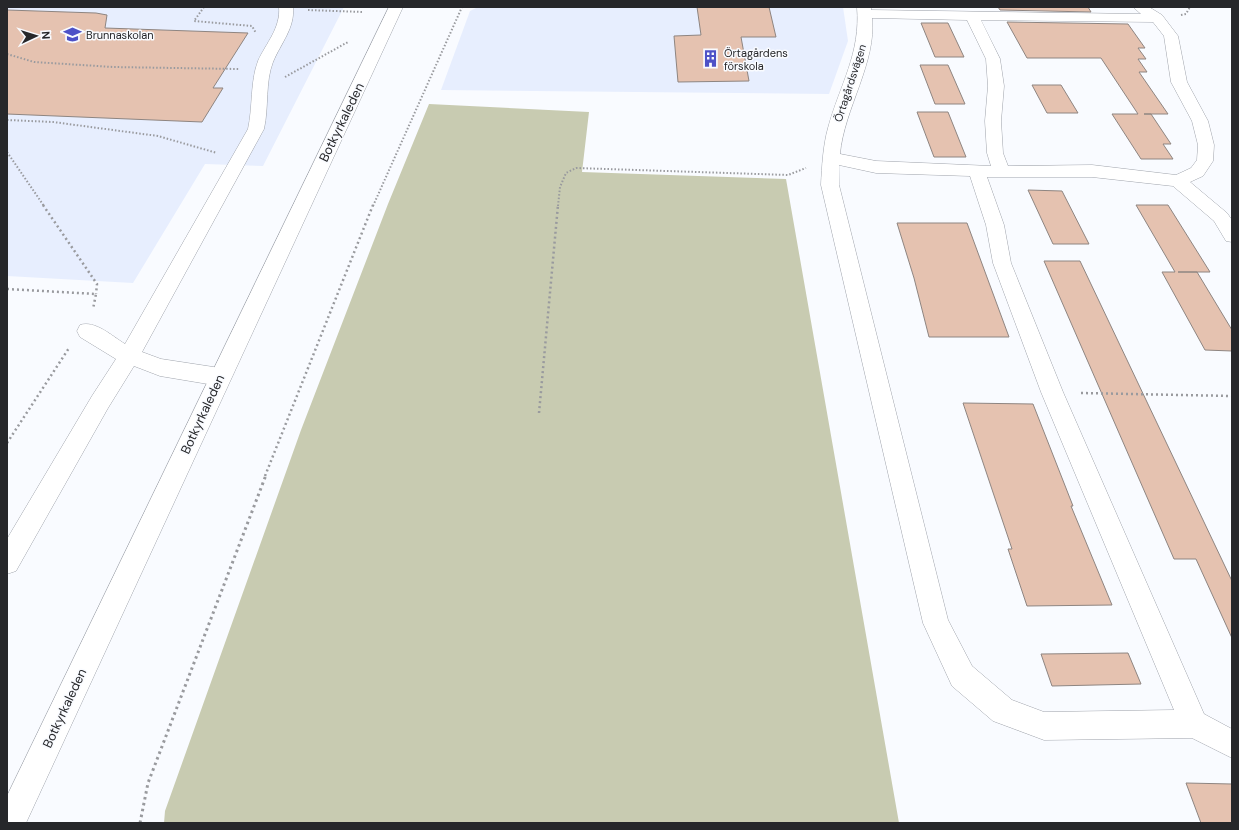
<svg xmlns="http://www.w3.org/2000/svg" width="1239" height="830" viewBox="0 0 1239 830" font-family="'DM Sans',sans-serif">
	<rect width="100%" height="100%" fill="#f9fbff"/>
	<!-- built -->
	<g fill="#e7eefe">
		<polygon points="7,7 344,7 263,166 205,164 133,283 7,276"/>
		<polygon points="478,7 843,7 848,41 829,94 441,90 470,11"/>
	</g>
	<!-- green -->
	<polygon fill="#c8cbb1" points="429,104 589,112 582,172 786,179 899,823 164,823 165,811 301,430 388,204"/>
	<!-- building -->
	<g fill="#e5c2b0" stroke="#8e8581">
		<polygon points="697,7 769,7 776,37 741,37 749,81 678,82 674,36 701,35"/>
		<polygon points="998,7 1088,7 1091,12 1000,10"/>
		<polygon points="7,10 96,13 107,15 105,28 248,33 213,88 223,88 202,122 7,114"/>
		<polygon points="1007,22 1128,24 1145,48 1138,48 1146,59 1138,59 1147,72 1139,72 1168,114 1144,114 1151,114 1171,144 1163,144 1173,159 1141,159 1112,114 1138,114 1101,58 1027,58"/>
		<polygon points="921,23 948,23 964,57 935,57"/>
		<polygon points="920,65 948,65 965,104 935,104"/>
		<polygon points="1032,85 1061,85 1078,113 1047,113"/>
		<polygon points="917,112 948,112 966,157 934,157"/>
		<polygon points="1028,190 1062,191 1089,244 1053,244"/>
		<polygon points="1136,205 1168,205 1210,272 1178,272 1197,272 1232,330 1232,351 1205,350 1162,272 1175,272"/>
		<polygon points="897,223 967,223 1009,337 929,337 914,278"/>
		<polygon points="1044,261 1080,261 1232,581 1232,638 1196,559 1174,559"/>
		<polygon points="963,403 1033,404 1073,506 1071,506 1112,605 1027,606 1008,549 1012,549"/>
		<polygon points="1128,653 1141,684 1052,686 1041,654"/>
		<polygon points="1186,783 1232,784 1232,823 1201,823"/>
	</g>
	<g fill="none" stroke-linecap="round" stroke-linejoin="round">
		<defs>
			<g id="minor">
				<path d="M279,7h14c2,21 -12,36 -20,55 -8,20 -4,45 -9,67l-122,223 19,7 59,9 8,3 3,6 -3,6 -8,3 -60,-10 -26,-10 -26,42 -92,163 -9,3v-35l85,-143 24,-37 -36,-22 -3,-6 3,-6c15,-5 32,11 45,19l123,-215c5,-22 2,-47 10,-68 8,-18 23,-33 21,-54z"/>
				<path d="M857,7h14v3l270,4 -8,-7h16l13,8 16,21 9,46 21,39 6,24 -1,16 -10,15 -13,6 37,31 5,7v22l-6,-1 -12,-20 -41,-35 -81,-9h-105l17,48 7,38 52,129 141,322 28,15v29l-40,-20 -148,2 -51,-19 -41,-35 -29,-63 -102,-438c1,-19 2,-39 7,-57 12,-44 33,-74 29,-121zM872,18l95,2 19,39 2,27 -3,35 2,32 4,13 -115,-5 -36,-7c4,-45 37,-92 32,-136zM981,20l172,2 11,14 7,46 21,39 6,24 -1,15 -6,8 -15,7 -84,-10 -84,1 -5,-13 -2,-32 3,-35 -4,-27zM839,165l37,8 94,3 16,49 7,38 48,129 133,318 -130,2 -32,-12 -40,-34 -24,-46 -109,-435z"/>
			</g>
			<polygon id="major" points="389,7 403,7 26,823 7,823 7,796"/>
		</defs>
		<!-- minor casing -->
		<use href="#minor" stroke="#a0a4ac" stroke-width="1"/>
		<!-- major casing -->
		<use href="#major" stroke="#a0a4ac" stroke-width="1"/>
		<!-- path-far2 -->
		<g stroke="#999a9e" stroke-width="2" stroke-dasharray="1.5 2" stroke-linecap="butt">
			<polyline points="204,7 194,21 252,26 256,33"/>
			<polyline points="308,10 363,12"/>
			<polyline points="1181,15 1186,14 1190,7"/>
			<polyline points="7,54 34,62 113,67 239,69"/>
			<polyline points="285,77 348,42"/>
			<polyline points="7,120 53,122 158,136 217,153"/>
			<polyline points="7,152 44,206"/>
			<polyline points="373,206 462,7"/>
			<polyline points="558,206 560,187 566,173 576,168 788,175 806,168"/>
		</g>
		<!-- path-far1 -->
		<g stroke="#999a9e" stroke-width="2.5" stroke-dasharray="2 3" stroke-linecap="butt">
			<polyline points="43,205 97,284 96,294"/>
			<polyline points="7,289 96,294 93,309"/>
			<polyline points="1081,393 1232,396"/>
			<polyline points="539,413 558,205"/>
			<polyline points="7,443 69,348"/>
			<polyline points="265,476 373,205"/>
		</g>
		<!-- path -->
		<polyline stroke="#999a9e" stroke-width="3" stroke-dasharray="2.5 3.5" stroke-linecap="butt" points="140,823 148,783 266,475"/>
		<!-- minor -->
		<use href="#minor" fill="#fff" fill-rule="evenodd"/>
		<!-- major -->
		<use href="#major" fill="#fff" fill-rule="evenodd"/>
	</g>
	<!-- icons -->
	<defs>
		<symbol id="school-bare" viewBox="-9 -9 18 18"><path d="M0-5L7-2L0 1L-7-2ZM-4 1L0 2.5L4 1V4Q0 6-4 4Z" fill="#4d51c7" stroke="#f9fbff" stroke-width="2.5" paint-order="stroke"/></symbol>
		<symbol id="building-bare" viewBox="-9 -9 18 18"><path d="M-4-6H4V6H1V3H-1V6H-4ZM-2.5-4.3h1.7v1.8h-1.7ZM.8-4.3h1.7v1.8H.8ZM-2.5-1h1.7V.8h-1.7ZM.8-1h1.7V.8H.8Z" fill="#4d51c7" stroke="#f9fbff" stroke-width="2.5" paint-order="stroke"/></symbol>
	</defs>
	<g fill-rule="evenodd">
		<use href="#school-bare" x="60" y="22" width="25" height="25"/>
		<use href="#building-bare" x="698" y="46" width="25" height="25"/>
	</g>
	<g text-anchor="middle" stroke-width="3" stroke-linejoin="round" paint-order="stroke">
		<!-- far-poi labels -->
		<g font-size="11" fill="#26272a" stroke="#f9fbff" text-anchor="start">
			<text x="86" y="39">Brunnaskolan</text>
			<text x="724" y="57">Örtagårdens<tspan x="724" dy="13">förskola</tspan></text>
		</g>
		<!-- far-street labels -->
		<g font-size="11" fill="#26272a" stroke="#f9fbff">
			<text transform="translate(850 83) rotate(-72)" y="4">Örtagårdsvägen</text>
		</g>
		<!-- street labels -->
		<g font-size="13" fill="#26272a" stroke="#f9fbff">
			<text transform="translate(341 122) rotate(-64)" y="5">Botkyrkaleden</text>
			<text transform="translate(202 414) rotate(-65)" y="5">Botkyrkaleden</text>
			<text transform="translate(64 708) rotate(-65)" y="5">Botkyrkaleden</text>
		</g>
	</g>
	<!-- border -->
	<rect width="1239" height="830" fill="none" stroke="#26272a" stroke-width="16"/>
	<!-- north arrow -->
	<g transform="translate(36 36) rotate(86)" stroke="#f9fbff" stroke-width="3" paint-order="stroke">
	<path d="M0-3L7 15L0 10L-7 15Z" fill="#26272a"/>
	<text y="-6" font-size="11" font-weight="bold" text-anchor="middle" fill="#26272a">N</text>
	</g>
</svg>
